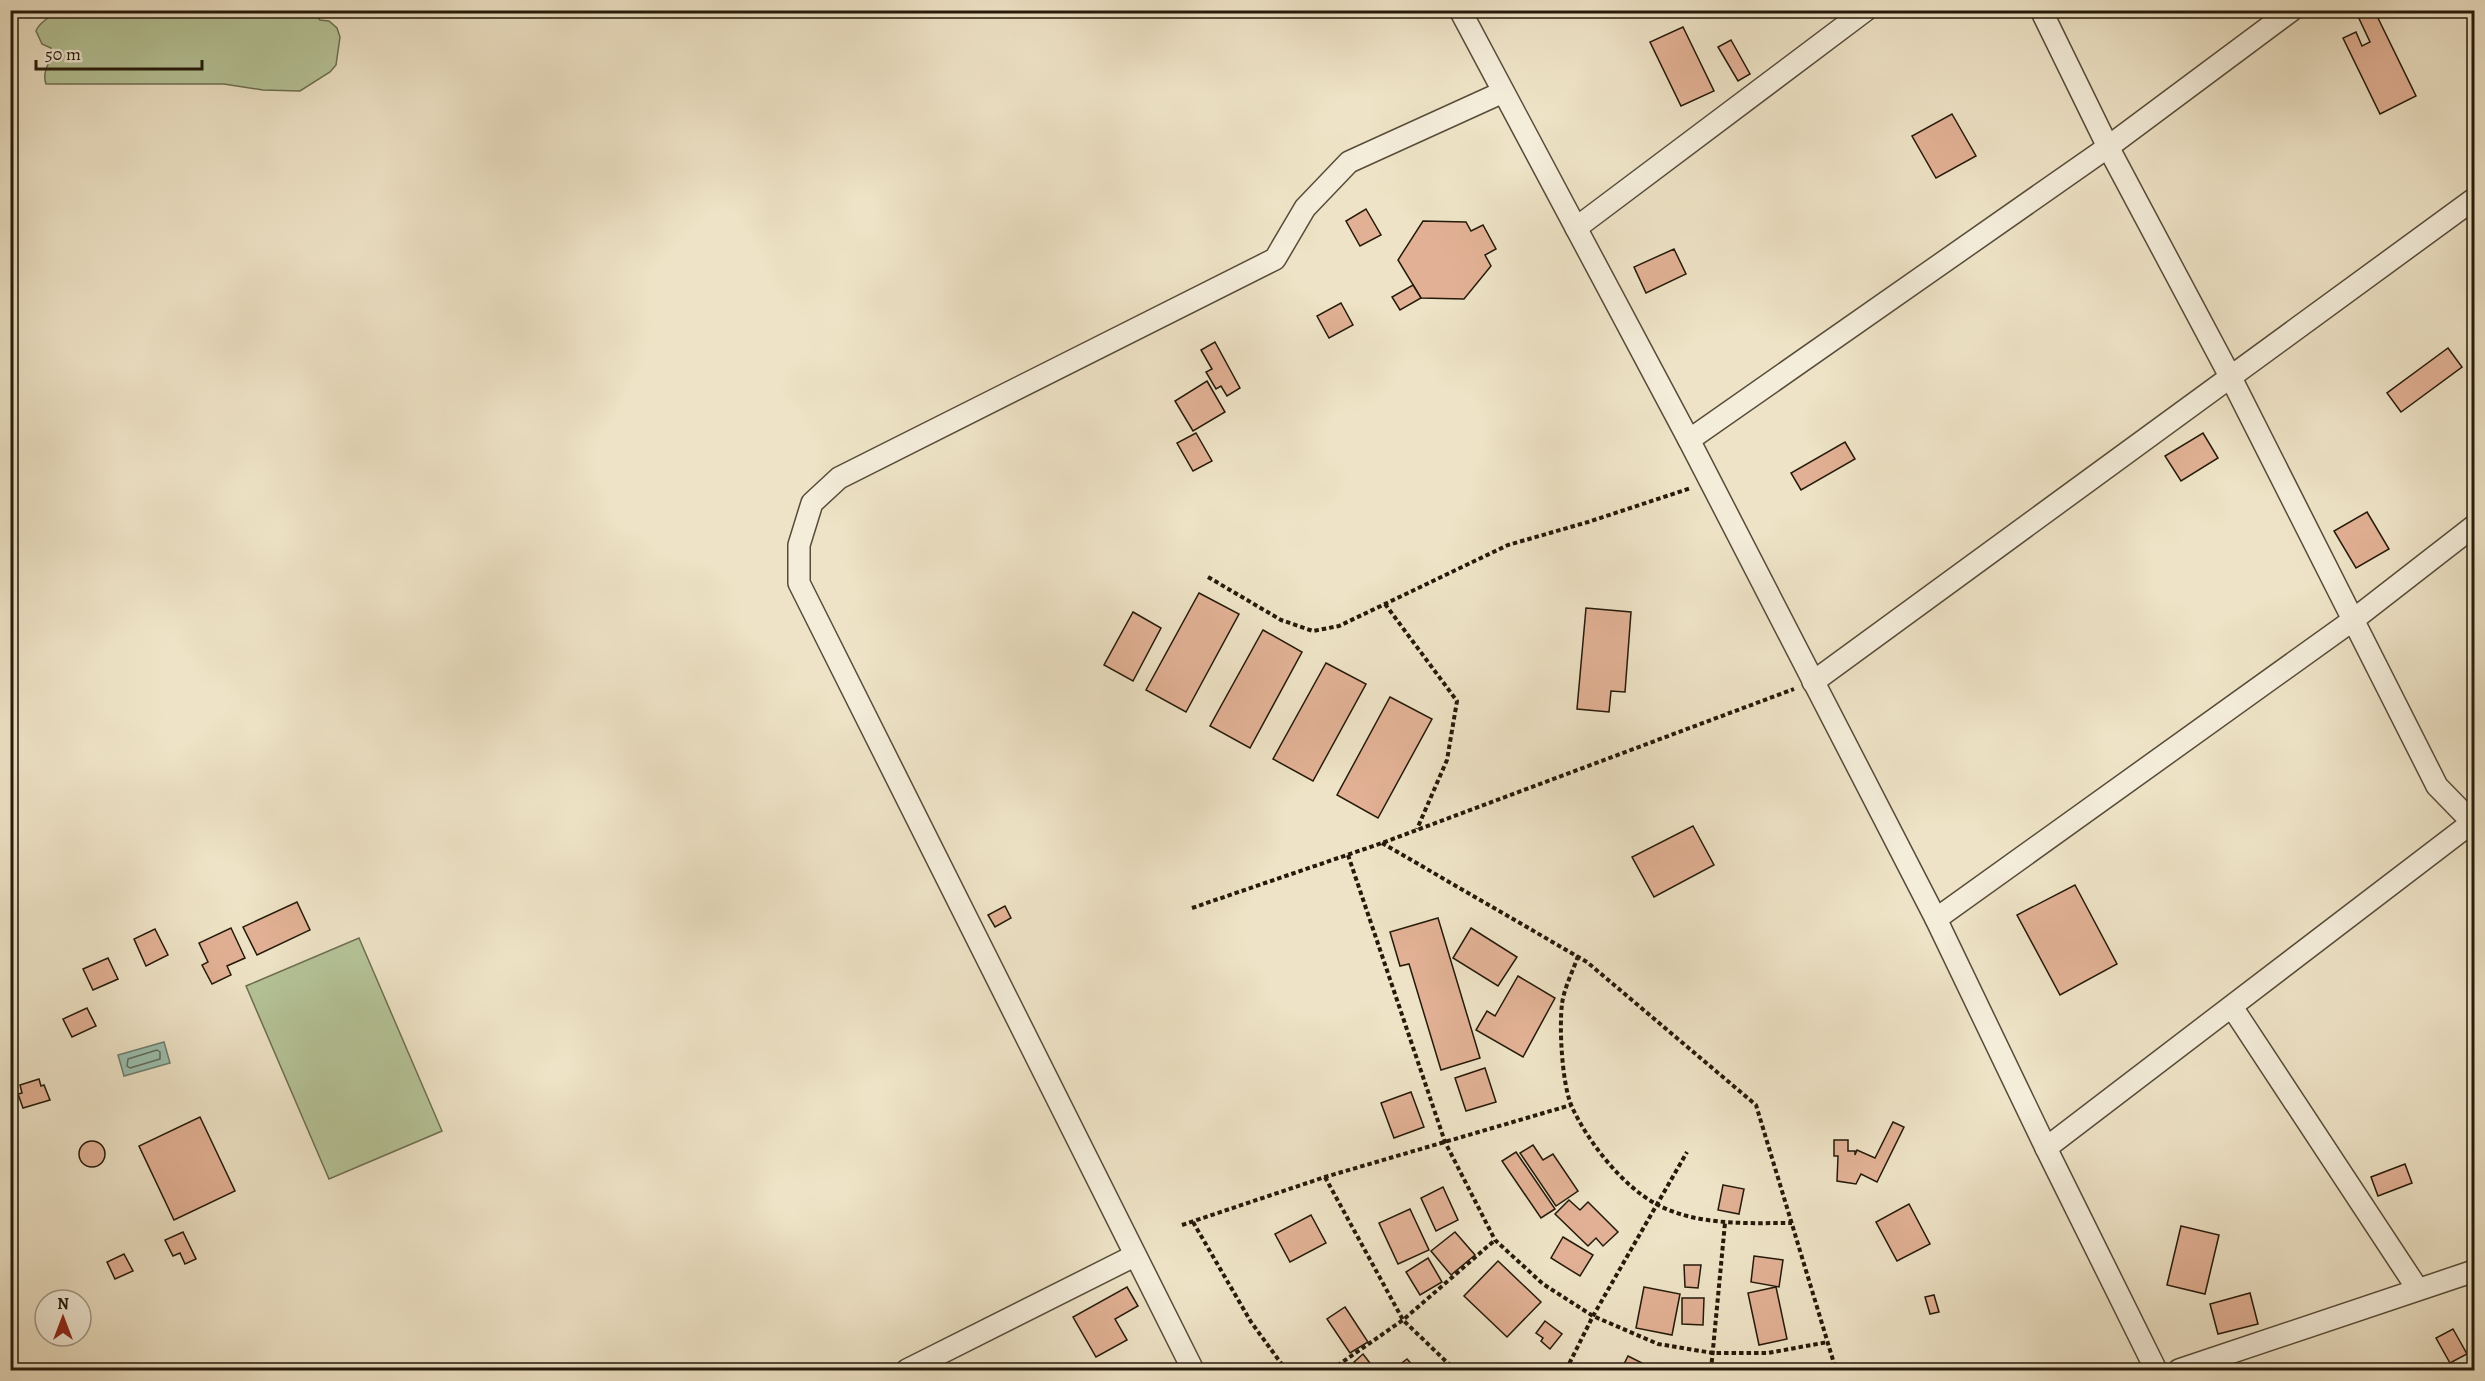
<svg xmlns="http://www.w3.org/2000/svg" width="2485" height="1381" viewBox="0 0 2485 1381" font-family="Alegreya,serif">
	<rect width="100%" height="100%" fill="#eee3c6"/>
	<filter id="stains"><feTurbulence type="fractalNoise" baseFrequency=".00333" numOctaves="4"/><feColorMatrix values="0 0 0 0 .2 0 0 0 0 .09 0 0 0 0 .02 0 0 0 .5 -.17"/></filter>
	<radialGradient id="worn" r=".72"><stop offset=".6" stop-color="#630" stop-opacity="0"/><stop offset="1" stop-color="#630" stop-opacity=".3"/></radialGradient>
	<!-- green -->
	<g fill="#b5c498" stroke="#6d6f51" stroke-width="1.5">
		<path d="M263,11l6,4 7,-4h37l7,9 9,1 8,7 3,9 -4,28 -6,7 -30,19 -37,-1 -39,-6h-178c-5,-14 7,-23 5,-36l-9,-4 -6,-13c3,-9 12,-11 16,-18l-3,-2z"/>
		<polygon points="359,938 442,1131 329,1179 246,986"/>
	</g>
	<!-- water -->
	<polygon fill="#9bbfaf" stroke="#6c7d6d" stroke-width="1.5" points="164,1042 170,1063 124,1076 118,1055"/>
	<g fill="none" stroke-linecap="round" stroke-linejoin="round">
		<!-- shore -->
		<polygon stroke="#606c5c" stroke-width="1.5" points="157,1050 160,1052 160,1059 130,1068 127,1066 128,1059"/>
	</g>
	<!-- building -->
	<g fill="#e2b195" stroke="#251a0a" stroke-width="1.5">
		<polygon points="2355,10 2374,10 2416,96 2380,114 2343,38 2356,32 2362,46 2370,42"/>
		<polygon points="1683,27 1714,91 1681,106 1650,42"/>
		<polygon points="1731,40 1750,74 1738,81 1718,47"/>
		<polygon points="1952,114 1976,156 1936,178 1912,136"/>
		<polygon points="1366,209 1381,235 1360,246 1346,221"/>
		<polygon points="1423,221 1466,222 1471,231 1483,225 1496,249 1485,255 1491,266 1464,299 1421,298 1398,260"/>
		<polygon points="1674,249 1686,274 1646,293 1634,267"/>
		<polygon points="1413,285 1421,298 1400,310 1392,297"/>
		<polygon points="1341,303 1353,325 1329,338 1317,316"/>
		<polygon points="1215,342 1240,388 1227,396 1221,386 1216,389 1206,372 1212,369 1201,350"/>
		<polygon points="2448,348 2462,367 2401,412 2387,393"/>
		<polygon points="1207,381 1225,412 1193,431 1175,401"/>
		<polygon points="1196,433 1212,461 1193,471 1177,443"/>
		<polygon points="2203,433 2218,458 2181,481 2165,456"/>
		<polygon points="1845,442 1855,459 1801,490 1791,473"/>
		<polygon points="2367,512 2389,549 2356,568 2334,531"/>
		<polygon points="1199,593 1239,614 1186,712 1146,690"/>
		<polygon points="1586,608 1631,612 1625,692 1611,691 1609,712 1577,709"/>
		<polygon points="1133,612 1161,628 1133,681 1104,665"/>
		<polygon points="1263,630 1302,652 1250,748 1210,726"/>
		<polygon points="1326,663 1366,684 1313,781 1273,759"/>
		<polygon points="1390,697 1432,719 1378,818 1337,795"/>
		<polygon points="1693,826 1714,865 1654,897 1632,857"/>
		<polygon points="2075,885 2117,964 2060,995 2017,915"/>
		<polygon points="297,902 310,930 257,955 243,927"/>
		<polygon points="1005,906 1011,918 995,927 988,915"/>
		<polygon points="1438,918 1480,1058 1441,1070 1409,964 1400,966 1390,932"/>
		<polygon points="231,928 245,958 227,966 231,975 212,984 202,965 208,962 199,943"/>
		<polygon points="1471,928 1517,957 1498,986 1453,958"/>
		<polygon points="155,929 168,955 146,966 134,939"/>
		<polygon points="108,958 118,979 93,990 83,969"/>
		<polygon points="1518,976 1555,998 1523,1057 1476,1030 1487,1011 1495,1016"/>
		<polygon points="87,1008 96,1026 72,1037 63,1019"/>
		<polygon points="1485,1068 1496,1102 1466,1111 1455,1078"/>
		<polygon points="39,1079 41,1086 44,1085 50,1100 23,1108 18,1094 22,1093 20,1085"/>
		<polygon points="1411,1092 1424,1127 1394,1138 1381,1103"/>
		<polygon points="200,1117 235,1191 174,1220 139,1146"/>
		<polygon points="1893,1122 1904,1127 1877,1182 1861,1174 1856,1184 1837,1181 1838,1156 1834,1156 1834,1140 1848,1140 1848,1151 1855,1151 1855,1155 1857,1150 1875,1158"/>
		<circle cx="92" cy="1154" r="13"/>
		<polygon points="1533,1145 1543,1160 1553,1154 1578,1191 1556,1206 1520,1153"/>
		<polygon points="1516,1152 1555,1209 1541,1218 1502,1161"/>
		<polygon points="2405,1164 2412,1183 2378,1196 2371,1177"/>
		<polygon points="1723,1185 1744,1189 1739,1214 1718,1210"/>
		<polygon points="1443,1187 1458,1220 1436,1231 1421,1198"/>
		<polygon points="1569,1200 1580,1210 1588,1202 1618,1232 1603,1246 1596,1238 1588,1246 1555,1214"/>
		<polygon points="1909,1204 1930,1244 1897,1261 1876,1222"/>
		<polygon points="1410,1209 1429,1250 1398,1264 1379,1223"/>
		<polygon points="1311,1215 1326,1243 1290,1262 1275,1234"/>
		<polygon points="2181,1226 2219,1235 2205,1294 2167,1285"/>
		<polygon points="183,1232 196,1259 185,1264 180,1253 173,1256 165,1240"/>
		<polygon points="1455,1232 1475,1255 1451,1275 1431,1251"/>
		<polygon points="1563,1237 1593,1255 1580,1276 1551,1258"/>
		<polygon points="124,1254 133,1271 115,1279 107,1262"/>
		<polygon points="1754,1256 1783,1260 1779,1287 1751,1282"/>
		<polygon points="1428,1258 1442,1282 1420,1295 1406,1272"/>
		<polygon points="1498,1261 1541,1302 1507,1337 1464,1296"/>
		<polygon points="1684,1265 1701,1265 1698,1288 1685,1287"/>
		<polygon points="1127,1287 1138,1306 1115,1319 1127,1340 1096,1357 1073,1317"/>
		<polygon points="1644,1287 1680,1294 1672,1335 1636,1328"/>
		<polygon points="1776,1287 1787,1339 1759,1345 1748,1293"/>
		<polygon points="2250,1293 2258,1324 2218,1334 2210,1304"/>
		<polygon points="1934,1295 1939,1312 1930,1314 1925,1297"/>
		<polygon points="1682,1298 1704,1298 1703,1325 1682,1324"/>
		<polygon points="1345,1307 1368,1342 1350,1353 1327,1319"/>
		<polygon points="1545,1321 1562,1334 1550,1349 1541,1341 1543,1338 1536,1333"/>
		<polygon points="2453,1329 2467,1354 2450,1363 2436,1338"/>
		<polygon points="1363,1354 1373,1367 1369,1370 1361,1370 1354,1362"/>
		<polygon points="1628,1356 1646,1365 1643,1370 1621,1370"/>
		<polygon points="1407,1359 1417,1370 1393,1370"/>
	</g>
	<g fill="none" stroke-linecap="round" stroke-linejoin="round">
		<defs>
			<g id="street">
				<polyline points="1460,10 1689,440 1936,919 2046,1148 2156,1370"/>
				<polyline points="2041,10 2108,147 2231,378 2437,786 2474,824"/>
				<polyline points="1576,228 1866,10"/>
				<polyline points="1689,440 2108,147 2292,10"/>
				<polyline points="1813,682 2474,199"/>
				<polyline points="1936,919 2353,620 2474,526"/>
				<polyline points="2232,1007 2417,1288"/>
				<polyline points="2046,1148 2474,821"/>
				<polyline points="907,1370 1134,1256"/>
				<polyline points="1193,1370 799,583 799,545 812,503 839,478 1275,259 1305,208 1349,162 1503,92"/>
				<polyline points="2179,1370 2474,1271"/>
			</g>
		</defs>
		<!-- street casing -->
		<use href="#street" stroke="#574c39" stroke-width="24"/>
		<!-- path -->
		<g stroke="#251a0a" stroke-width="4" stroke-dasharray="4.5 3" stroke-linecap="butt">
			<polyline points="1208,577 1281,620 1313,631 1339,626 1508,545 1588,522 1691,488"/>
			<polyline points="1385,604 1457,701 1447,760 1417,829"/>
			<polyline points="1382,843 1587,962 1756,1105 1836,1370"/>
			<polyline points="1348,855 1445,1142 1495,1240 1543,1284 1593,1316 1658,1344 1713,1353 1768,1353 1828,1342"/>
			<polyline points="1192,908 1382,843 1794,689"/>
			<path d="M1578,956c-5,15 -14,32 -16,48 -3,24 0,81 10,103 16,35 51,80 86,98 41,21 89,18 134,18"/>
			<polyline points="1325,1177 1403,1320 1455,1370"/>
			<polyline points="1193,1222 1251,1322 1286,1370"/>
			<polyline points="1182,1225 1325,1177 1571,1105"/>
			<polyline points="1331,1370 1403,1320 1495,1240"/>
			<polyline points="1566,1370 1593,1316 1687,1152"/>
			<polyline points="1711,1370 1725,1223"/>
		</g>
		<!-- street -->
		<use href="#street" stroke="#f4edda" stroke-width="21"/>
	</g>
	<!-- margin -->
	<rect width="2485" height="1381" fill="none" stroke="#eee3c6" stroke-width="36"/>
	<rect x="12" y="12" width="2461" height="1357" fill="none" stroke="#251a0a" stroke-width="3"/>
	<rect x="18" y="18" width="2449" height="1345" fill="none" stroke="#251a0a" stroke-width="1.5"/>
	<!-- north arrow -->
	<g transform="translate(63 1318)"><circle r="28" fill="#f4edda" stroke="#a19987" stroke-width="1.5"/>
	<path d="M0-4.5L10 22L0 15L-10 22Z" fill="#8f2418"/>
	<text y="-9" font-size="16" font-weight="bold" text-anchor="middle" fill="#251a0a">N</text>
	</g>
	<!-- scale -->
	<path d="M36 60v9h166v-9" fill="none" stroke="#251a0a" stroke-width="3"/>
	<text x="45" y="60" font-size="18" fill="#251a0a" stroke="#f4edda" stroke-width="4.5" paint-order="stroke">50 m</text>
	<rect width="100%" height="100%" filter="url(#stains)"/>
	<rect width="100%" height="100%" fill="url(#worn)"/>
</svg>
